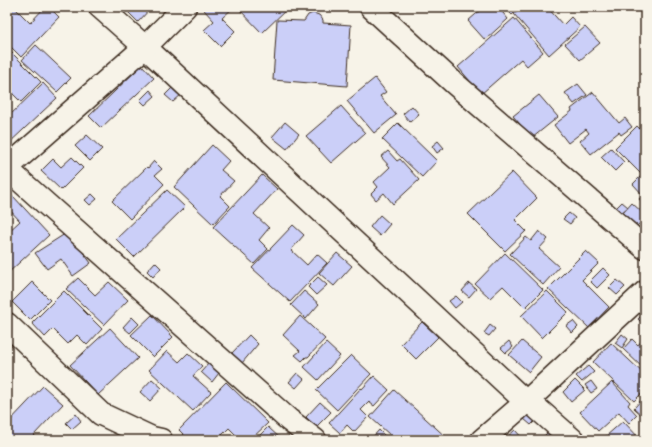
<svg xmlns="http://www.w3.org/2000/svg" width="652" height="447" viewBox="0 0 652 447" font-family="'Indie Flower',sans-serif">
	<rect width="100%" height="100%" fill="#f7f3e8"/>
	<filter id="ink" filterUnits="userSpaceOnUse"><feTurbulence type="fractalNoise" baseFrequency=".025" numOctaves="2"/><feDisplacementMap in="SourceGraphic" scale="8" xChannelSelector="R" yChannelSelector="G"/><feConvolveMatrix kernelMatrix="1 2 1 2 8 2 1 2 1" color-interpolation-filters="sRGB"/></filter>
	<g filter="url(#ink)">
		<!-- building -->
		<g fill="#cbcff8" stroke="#3b2a1e">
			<polygon points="7,7 14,7 30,23 45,7 49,7 59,17 21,57 7,43"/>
			<polygon points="132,7 152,7 138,22 128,12"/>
			<polygon points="208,7 234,7 222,18 235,31 220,46 204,30 214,21 204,10"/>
			<polygon points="237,7 289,7 262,33"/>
			<polygon points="484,7 498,7 508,19 485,40 468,21"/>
			<polygon points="504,7 520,7 512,15"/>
			<polygon points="522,7 547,7 563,25 571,17 580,27 549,55 514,14"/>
			<polygon points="313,13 319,15 323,20 323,23 351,25 347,86 273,80 277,20 304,21 308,15"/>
			<polygon points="514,18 543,52 527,66 521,59 481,94 458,67"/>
			<polygon points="585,27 600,43 580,60 565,44"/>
			<polygon points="36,45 71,78 57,92 22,60"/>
			<polygon points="7,48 41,82 21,102 7,88"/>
			<polygon points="142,65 154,78 101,128 89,116"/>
			<polygon points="375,78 386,92 380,96 396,115 374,133 347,101"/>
			<polygon points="43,83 57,98 7,145 7,118"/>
			<polygon points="578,84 587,95 574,104 565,93"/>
			<polygon points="174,86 182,94 173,102 165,95"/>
			<polygon points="150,90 155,96 145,105 140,100"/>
			<polygon points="593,92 619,123 625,118 632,127 621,135 619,132 591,154 580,141 589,133 586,129 568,143 554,125 572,111 571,109"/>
			<polygon points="539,95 558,117 532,138 513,116"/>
			<polygon points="341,106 365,133 331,163 306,136"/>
			<polygon points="412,106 419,114 410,122 403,114"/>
			<polygon points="285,122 299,134 287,149 272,137"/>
			<polygon points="398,123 437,161 422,177 382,139"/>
			<polygon points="637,126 645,134 645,178 615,148"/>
			<polygon points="87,135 102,149 90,161 75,146"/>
			<polygon points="438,141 444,148 437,153 432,146"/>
			<polygon points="212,145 229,161 221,170 234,181 220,196 230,206 213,224 174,187"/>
			<polygon points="611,148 624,162 615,171 601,157"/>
			<polygon points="388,151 397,161 400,159 419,180 393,204 384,193 376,200 371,194 378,187 374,182 390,167 381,157"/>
			<polygon points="72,157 83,168 61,190 41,171 53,159 61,167"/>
			<polygon points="154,161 162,169 155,175 164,184 130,219 112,201 147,167 148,168"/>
			<polygon points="512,172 537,198 515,220 526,231 505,251 468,214"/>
			<polygon points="262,175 277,189 254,214 269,228 259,240 268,249 254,264 213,227"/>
			<polygon points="641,176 645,180 645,205 639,199 643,195 633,184"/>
			<polygon points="167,190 185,207 134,257 116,239"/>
			<polygon points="92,194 97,199 90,205 85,200"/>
			<polygon points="13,196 49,235 7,274 7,233 20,221 7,207 7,201"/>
			<polygon points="622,202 628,207 621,213 616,208"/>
			<polygon points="632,203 645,215 645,218 636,227 623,213"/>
			<polygon points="569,213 575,218 570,224 563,219"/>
			<polygon points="380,215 390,224 380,236 370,227"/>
			<polygon points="293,225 304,235 291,250 307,265 317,254 327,263 290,302 252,268"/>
			<polygon points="539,231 548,239 539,249 559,267 543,285 510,254 526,237 531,241"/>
			<polygon points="68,232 91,263 73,276 61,259 47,269 35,253"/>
			<polygon points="586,251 599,263 582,280 609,307 589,328 548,289"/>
			<polygon points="337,253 352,266 334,286 319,273"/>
			<polygon points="505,253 543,290 525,308 503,286 490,298 475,284"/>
			<polygon points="155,262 161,268 153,277 147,271"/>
			<polygon points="603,268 610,275 597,288 590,281"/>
			<polygon points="318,277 327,285 316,295 308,287"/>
			<polygon points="78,278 95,295 109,282 128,300 104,325 66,289"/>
			<polygon points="617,280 625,287 617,295 609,288"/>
			<polygon points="32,282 50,300 30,320 12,302"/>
			<polygon points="469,283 476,289 469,297 462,291"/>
			<polygon points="64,291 102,329 87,345 77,335 68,344 53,329 45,337 32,323"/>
			<polygon points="304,291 319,304 306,319 291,305"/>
			<polygon points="547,291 568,312 542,338 521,316"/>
			<polygon points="456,296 462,302 455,308 449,301"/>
			<polygon points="645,312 645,326 638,319"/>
			<polygon points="152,315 173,337 153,357 131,335"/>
			<polygon points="300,316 325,339 308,357 306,357 302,361 295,355 300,351 283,335"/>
			<polygon points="132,317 139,324 130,333 123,327"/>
			<polygon points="573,321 578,327 572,333 566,326"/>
			<polygon points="422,322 438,337 416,359 401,344"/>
			<polygon points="490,325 495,329 489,336 484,333"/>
			<polygon points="110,328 138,358 98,395 70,365"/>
			<polygon points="622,334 628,339 622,348 615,343"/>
			<polygon points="249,335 258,344 242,363 232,353"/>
			<polygon points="645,337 645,370 623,349 632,339 638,345"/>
			<polygon points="509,341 513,347 506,353 501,348"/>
			<polygon points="522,341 541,357 529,372 509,355"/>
			<polygon points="326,343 340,356 318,380 304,367"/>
			<polygon points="611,343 645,375 645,390 634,401 593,362"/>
			<polygon points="167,351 179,362 188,353 202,366 193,376 211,392 193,411 149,370"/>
			<polygon points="351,355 371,374 337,410 316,390"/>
			<polygon points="209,363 219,373 212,382 201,372"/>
			<polygon points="588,366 594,372 582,382 576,376"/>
			<polygon points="297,373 304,379 296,388 289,382"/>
			<polygon points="374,376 389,390 374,406 369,402 361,410 368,417 354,432 347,425 340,433 329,423 361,388 362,389"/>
			<polygon points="152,379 162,388 150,401 140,392"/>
			<polygon points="575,380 585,390 571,402 563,392"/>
			<polygon points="591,381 597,389 591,393 585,385"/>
			<polygon points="226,382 268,423 250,440 231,440 236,435 229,428 217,440 189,440 179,430"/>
			<polygon points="612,382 630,402 628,405 637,415 629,423 619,412 598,431 580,412"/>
			<polygon points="43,386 63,404 34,435 39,440 7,440 7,424"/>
			<polygon points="394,390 436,428 449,440 385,440 390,435 370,417"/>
			<polygon points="645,396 645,418 634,408"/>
			<polygon points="320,402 331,412 316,427 306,417"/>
			<polygon points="530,412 537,419 531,425 524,419"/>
			<polygon points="76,414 81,421 72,429 66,423"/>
			<polygon points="623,421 641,440 608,440 605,437"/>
			<polygon points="268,427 282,440 255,440"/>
			<polygon points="379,430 386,437 383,440 373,440 371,439"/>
			<polygon points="515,430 524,440 505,440 505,439"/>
			<polygon points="549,431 558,440 540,440"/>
		</g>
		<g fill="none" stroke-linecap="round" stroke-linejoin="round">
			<defs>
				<g id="minor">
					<polyline points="100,7 145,47 526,402 530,402 573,440"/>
					<polyline points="371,7 454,83 645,248"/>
					<polyline points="7,168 145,47 185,7"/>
					<polyline points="7,169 289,420 315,440"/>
					<polyline points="7,324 101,414 152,438 161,440"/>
					<polyline points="482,440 526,402 645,292"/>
				</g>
			</defs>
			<!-- minor casing -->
			<use href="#minor" stroke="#3b2a1e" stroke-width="25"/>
			<!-- minor -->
			<use href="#minor" stroke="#f7f3e8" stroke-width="22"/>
		</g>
	</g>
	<!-- margin -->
	<rect width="652" height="447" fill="none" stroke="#f7f3e8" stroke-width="24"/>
	<rect x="12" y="12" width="628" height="423" fill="none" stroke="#3b2a1e" stroke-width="1.5" filter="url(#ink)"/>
</svg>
